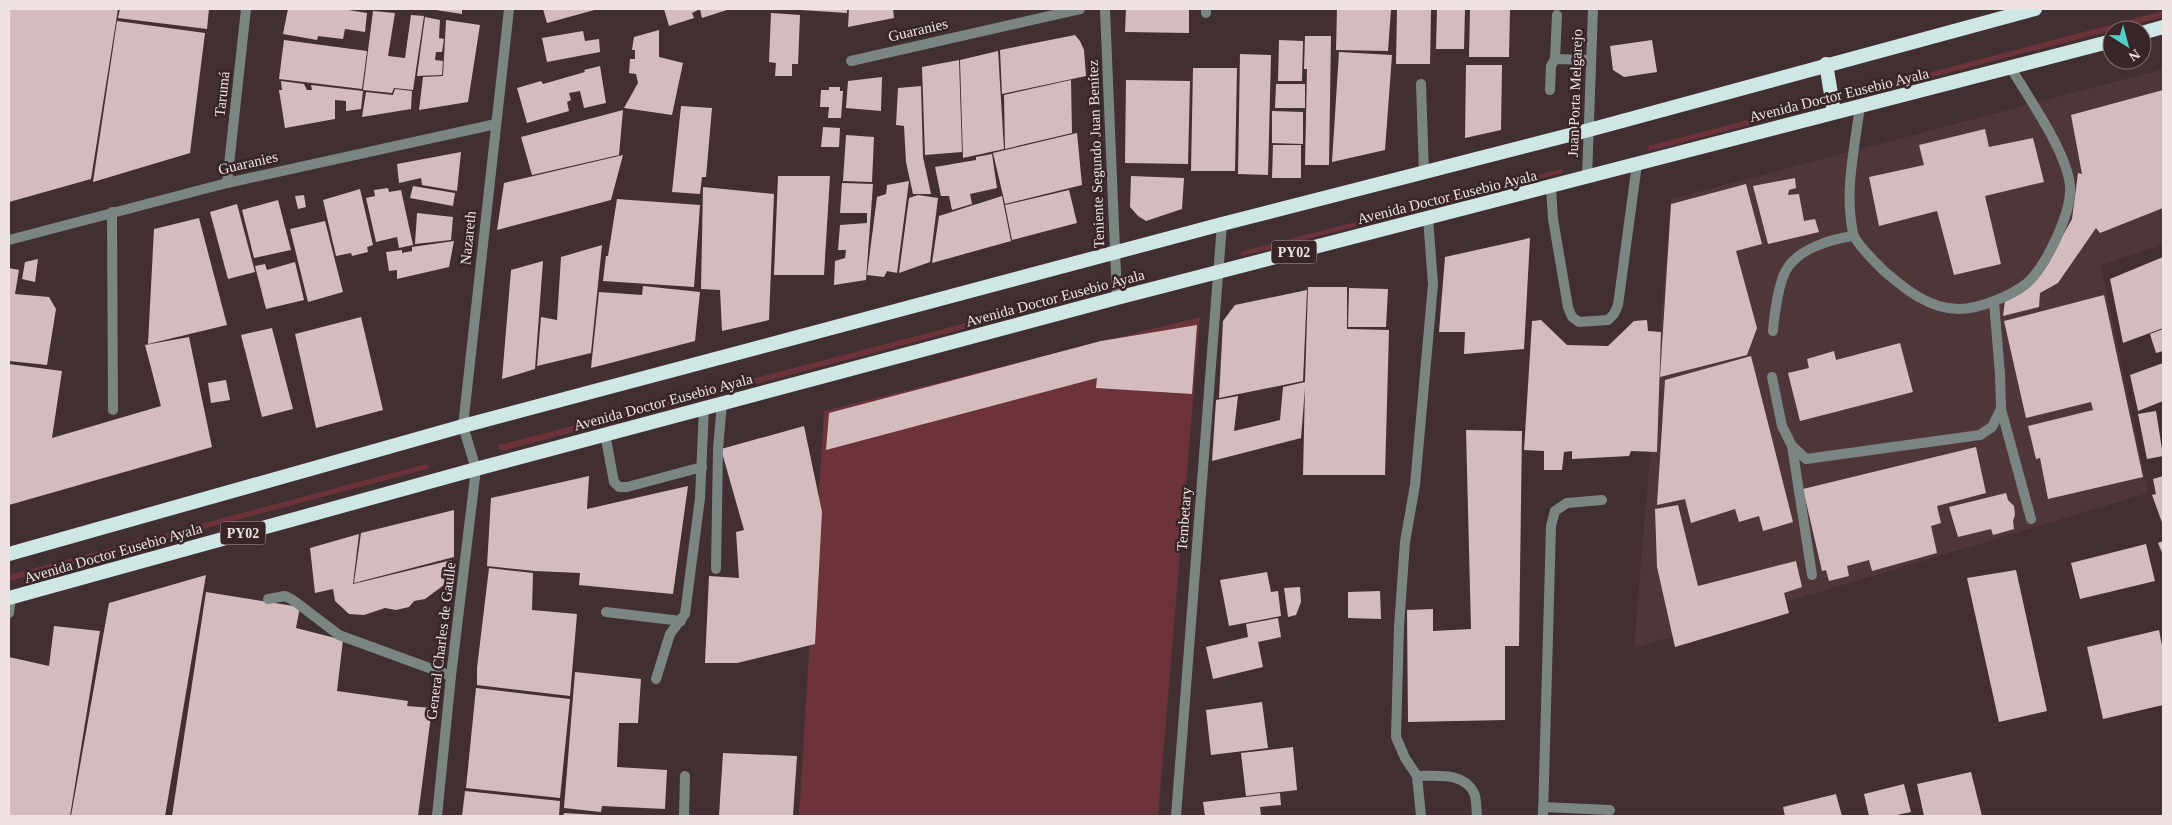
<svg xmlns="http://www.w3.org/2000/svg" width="2172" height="825" viewBox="0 0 2172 825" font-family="'Times New Roman',serif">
	<rect width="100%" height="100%" fill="#412f31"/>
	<!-- built -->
	<polygon fill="#4f3638" points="2163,69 2163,245 2101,265 2148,493 1634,648 1671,199"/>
	<!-- green -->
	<g fill="#6c333c">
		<polygon points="2163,11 2163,17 1879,91 1877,88 1878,86"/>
		<polygon points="1797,107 1800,110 1799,112 1649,151 1647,148 1648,146"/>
		<polygon points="1561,169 1564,170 1562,173 1242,256 1240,254 1243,251"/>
		<polygon points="1089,291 1092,294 1089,296 501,451 498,447 499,445"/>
		<polygon points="1200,317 1158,816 799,816 824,411"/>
		<polygon points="426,464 429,467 427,469 9,581 9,575"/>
	</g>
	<!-- building -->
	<g fill="#d4bcbe">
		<polygon points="9,9 118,9 91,179 9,202"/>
		<polygon points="120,9 209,9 207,29 118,18"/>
		<polygon points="288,9 342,9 367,13 365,32 345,29 343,39 318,36 317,40 283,34"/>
		<polygon points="429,9 462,9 462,14"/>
		<polygon points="543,9 598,9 547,23"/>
		<polygon points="664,9 697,9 698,10 692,13 694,18 669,26"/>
		<polygon points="700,9 730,9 702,18"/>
		<polygon points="800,9 847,9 847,13 800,10"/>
		<polygon points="849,9 893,9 894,18 848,27"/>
		<polygon points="1126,9 1189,9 1189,33 1125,32"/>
		<polygon points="1337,9 1391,9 1388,51 1336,50"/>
		<polygon points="1397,9 1431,9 1430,64 1396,64"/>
		<polygon points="1437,9 1465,9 1464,49 1436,49"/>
		<polygon points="1470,9 1510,9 1509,57 1469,57"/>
		<polygon points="373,11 395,13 388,56 405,58 411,15 424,16 413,90 394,88 392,93 363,90"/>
		<polygon points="771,13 800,15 798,64 792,64 792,76 775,76 776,63 769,62"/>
		<polygon points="425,17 440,20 439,38 444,39 442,52 436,52 435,60 443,61 442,75 417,76"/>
		<polygon points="446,20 480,25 468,102 419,110 423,77 443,76"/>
		<polygon points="117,21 205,33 190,153 93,182"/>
		<polygon points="659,30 659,57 683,63 672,115 624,108 638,83 636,74 629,73 630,59 635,59 635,50 632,50 634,37"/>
		<polygon points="583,31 585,41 599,39 600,52 547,62 542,38"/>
		<polygon points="1075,35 1080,41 1084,50 1086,76 1002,94 1000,50"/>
		<polygon points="1305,36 1331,36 1329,165 1305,165 1307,69 1304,69"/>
		<polygon points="284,40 367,51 362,89 279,79"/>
		<polygon points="1279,40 1303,41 1302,81 1278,81"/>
		<polygon points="1652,40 1657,72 1624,77 1613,70 1610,46"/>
		<polygon points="998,51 1004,149 963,158 960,60"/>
		<polygon points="1339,52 1392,55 1385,150 1332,162"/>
		<polygon points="1240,54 1271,55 1268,175 1238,174"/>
		<polygon points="959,60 962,152 925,155 922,67"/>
		<polygon points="1466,65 1502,65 1501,130 1465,138"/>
		<polygon points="600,66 606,103 584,108 580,91 569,93 571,100 567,102 569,111 527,123 517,88 541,81 543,84 585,72 584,70"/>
		<polygon points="1193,68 1237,68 1235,171 1191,171"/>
		<polygon points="882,77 881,111 846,108 848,81"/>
		<polygon points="1071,80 1072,133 1005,149 1004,95"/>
		<polygon points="1126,80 1190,81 1188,164 1125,163"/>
		<polygon points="281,81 304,84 307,90 312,90 311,85 363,91 361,109 346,111 346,101 335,100 335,119 285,128 279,90 282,90"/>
		<polygon points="1276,84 1305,84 1305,108 1275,108"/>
		<polygon points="921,86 923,157 931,194 913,194 906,162 904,126 896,125 898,88"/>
		<polygon points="829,87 840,87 840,91 843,91 841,118 828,118 829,107 820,107 821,90 829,90"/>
		<polygon points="395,89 412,91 411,109 362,117 366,92 393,95"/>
		<polygon points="2163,90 2163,208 2100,233 2096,228 2058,283 2040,293 2039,307 2003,316 2005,301 2047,264 2072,219 2078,173 2082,174 2071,115"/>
		<polygon points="681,106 712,108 706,177 702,177 700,194 672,192"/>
		<polygon points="623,110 619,155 532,175 521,137"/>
		<polygon points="1272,111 1303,112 1303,144 1272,143"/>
		<polygon points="823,127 840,128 839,147 821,147"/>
		<polygon points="1985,129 1989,147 2033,138 2044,182 1985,196 2001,264 1954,275 1937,211 1879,226 1869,177 1924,165 1919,145"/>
		<polygon points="1077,133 1082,185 1005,204 993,153"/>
		<polygon points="846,135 874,137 872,182 843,181"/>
		<polygon points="1273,145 1301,145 1301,178 1272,178"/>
		<polygon points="461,152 457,191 422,185 421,178 399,183 397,164"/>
		<polygon points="992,154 997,188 970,194 972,204 952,210 949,196 941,196 935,167 976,160 976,157"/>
		<polygon points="623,155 611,200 497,230 504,183"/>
		<polygon points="778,176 830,176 824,275 774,275"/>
		<polygon points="1131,176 1184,178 1182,209 1146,221 1138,216 1130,207"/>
		<polygon points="1795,178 1796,188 1789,190 1788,195 1799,194 1804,221 1815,219 1819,232 1768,244 1753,186"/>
		<polygon points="909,181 897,273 887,271 884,277 867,275 877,197 886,194 887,185"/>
		<polygon points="842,183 873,184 866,280 834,285 835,261 845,258 846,250 838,250 840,225 867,223 867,213 840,213"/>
		<polygon points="1746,184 1762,244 1736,251 1757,328 1747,355 1660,377 1671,204"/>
		<polygon points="413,186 455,193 453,206 410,198"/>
		<polygon points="703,187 774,194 769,320 722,331 720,290 701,289"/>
		<polygon points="388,188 389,192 401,190 413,245 399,248 397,237 376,242 366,198 375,196 374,190"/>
		<polygon points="360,189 373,245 367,247 368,252 352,256 351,253 336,256 323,200"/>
		<polygon points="1069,190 1077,223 1012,240 1005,205"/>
		<polygon points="304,195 306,207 298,209 295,196"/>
		<polygon points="918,195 938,198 930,262 899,273 909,198"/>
		<polygon points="1002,196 1011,241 932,263 939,216"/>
		<polygon points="617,199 700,205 694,287 603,281 606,256 608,256"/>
		<polygon points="278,200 291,250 254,258 242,210"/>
		<polygon points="237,204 255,272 228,279 210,212"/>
		<polygon points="417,213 453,217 451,240 415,244"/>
		<polygon points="199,218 227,325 148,344 154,229"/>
		<polygon points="325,221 343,292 308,302 290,229"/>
		<polygon points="1530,238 1524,349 1464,354 1465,332 1439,332 1445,257"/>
		<polygon points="454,241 449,267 397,279 397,270 389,271 386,252 402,250 402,253 412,251 412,247"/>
		<polygon points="602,245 591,353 537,366 541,317 557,320 561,257"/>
		<polygon points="2163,257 2163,328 2123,343 2110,279"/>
		<polygon points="38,259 35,282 22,279 25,262"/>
		<polygon points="543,261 535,369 502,379 511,270"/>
		<polygon points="295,262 304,300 266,309 255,266 265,264 267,270"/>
		<polygon points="9,268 19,270 15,294 49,297 56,309 47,365 9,361"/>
		<polygon points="643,286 700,292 695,341 591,368 599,292 642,295"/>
		<polygon points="1308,287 1347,287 1347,329 1389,330 1385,475 1303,475 1305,388 1301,438 1212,461 1216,400 1238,396 1234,431 1280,420 1283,387 1305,382"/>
		<polygon points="1349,288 1388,289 1386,327 1348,327"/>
		<polygon points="1307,290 1303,381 1219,398 1223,321 1235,305"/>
		<polygon points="2104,295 2143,477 2048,499 2040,458 2036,459 2028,426 2093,410 2091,402 2026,418 2004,321"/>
		<polygon points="361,317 383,410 316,428 295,334"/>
		<polygon points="1541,320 1567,345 1608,346 1634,321 1647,320 1648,331 1661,332 1657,452 1631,451 1629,456 1572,459 1572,451 1564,452 1562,470 1544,470 1544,451 1524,450 1532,321"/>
		<polygon points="1197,325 1192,394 1096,388 1097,378 826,450 829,413 1101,341"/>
		<polygon points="272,328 293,409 262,417 241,335"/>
		<polygon points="2163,329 2163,351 2156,353 2150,334"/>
		<polygon points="189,337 212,447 9,505 9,364 62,371 52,438 161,406 145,345"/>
		<polygon points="1900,343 1913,392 1800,421 1788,373 1809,368 1807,359 1834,351 1836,360"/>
		<polygon points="1751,356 1793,522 1763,531 1759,516 1739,522 1735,509 1691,523 1685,499 1657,505 1665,380"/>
		<polygon points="2163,363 2163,401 2138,411 2130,375"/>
		<polygon points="226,380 230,400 211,403 208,383"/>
		<polygon points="2156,411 2163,456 2147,459 2138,414"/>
		<polygon points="804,426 822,512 815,644 737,663 705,663 709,576 739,578 736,532 744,530 721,449"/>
		<polygon points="1466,430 1522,431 1519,646 1505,646 1505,720 1408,722 1407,610 1433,609 1433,631 1471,629"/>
		<polygon points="1976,447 1986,493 1937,506 1941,523 1931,526 1937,553 1872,571 1869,560 1847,566 1849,576 1829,581 1826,570 1822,571 1803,489"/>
		<polygon points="589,476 587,509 688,486 673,594 579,585 580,573 535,571 487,566 491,498"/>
		<polygon points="2163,476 2163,525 2152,495 2156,494 2153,479"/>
		<polygon points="2006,493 2008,500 2014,506 2015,515 2013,521 2014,529 1993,535 1991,529 1958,537 1949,507"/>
		<polygon points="1678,505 1698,586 1796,561 1802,587 1784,593 1789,613 1675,647 1657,567 1655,509"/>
		<polygon points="454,510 454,557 354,583 361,533"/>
		<polygon points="359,534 353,584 452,560 448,582 425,599 414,601 409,607 396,610 385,608 364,615 349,614 335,601 333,589 315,593 310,548"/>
		<polygon points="2163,541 2163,555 2158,543"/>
		<polygon points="2146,544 2155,581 2080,599 2071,563"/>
		<polygon points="489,568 533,573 532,610 577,614 570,696 477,685 477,668"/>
		<polygon points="2016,570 2047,711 1999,722 1967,578"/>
		<polygon points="1267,572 1271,592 1278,591 1281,616 1229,626 1220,580"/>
		<polygon points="206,575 165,816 71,816 109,603"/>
		<polygon points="1300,587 1301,602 1296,615 1288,617 1284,588"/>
		<polygon points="1380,591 1381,619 1348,618 1348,592"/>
		<polygon points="206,592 300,607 296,628 343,640 337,691 408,701 407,706 432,708 418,816 172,816"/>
		<polygon points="1278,618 1281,637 1258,642 1263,667 1213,679 1206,647 1248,637 1246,624"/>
		<polygon points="54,626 100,631 70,816 9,816 9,657 49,666"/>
		<polygon points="2159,630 2163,651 2163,705 2103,719 2087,647"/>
		<polygon points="575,672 641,679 638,723 619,723 617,767 667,770 665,809 602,806 601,812 564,808"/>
		<polygon points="476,688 570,699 560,798 466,788"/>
		<polygon points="1262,702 1268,748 1211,755 1206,710"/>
		<polygon points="1293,747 1297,790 1246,796 1241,753"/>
		<polygon points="723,753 797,756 793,816 719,816"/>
		<polygon points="1971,772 1982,816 1924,816 1917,784"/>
		<polygon points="1904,784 1911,812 1892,816 1869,816 1864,794"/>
		<polygon points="465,791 560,801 559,816 462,816"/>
		<polygon points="1280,793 1281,805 1260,807 1261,816 1205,816 1203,802"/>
		<polygon points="1836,794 1842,816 1785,816 1783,807"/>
		<polygon points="564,813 598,815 598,816 563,816"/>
	</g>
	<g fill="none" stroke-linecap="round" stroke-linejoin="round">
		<!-- service -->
		<g stroke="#7b8584" stroke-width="10">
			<polyline points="1206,9 1206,13"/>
			<polyline points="1555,59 1557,15"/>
			<polyline points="851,61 1080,9"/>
			<polyline points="1421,84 1424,173"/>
			<polyline points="1550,90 1551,66 1555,59 1591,60"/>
			<path d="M1860,105c-5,43 -16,85 -7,128 2,10 23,30 31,38 21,18 45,38 75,38 20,0 52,-13 67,-25 20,-17 46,-72 44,-98 -3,-34 -41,-87 -59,-118"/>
			<polyline points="1551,187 1553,219 1568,307 1572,317 1579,322 1608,320 1614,314 1618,305 1637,164"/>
			<polyline points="112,212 113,410"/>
			<path d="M1773,331c1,-16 6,-52 15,-64 13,-19 44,-28 65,-31"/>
			<polyline points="1772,377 1782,426 1792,446 1806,459 1980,435 1992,427 2001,409 2000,374 1994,302"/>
			<polyline points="2001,409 2031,519"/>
			<polyline points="605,434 614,482 619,487 627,487 702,467"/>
			<polyline points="1792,446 1812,575"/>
			<polyline points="716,569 718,449 722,403"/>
			<polyline points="268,599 285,596 293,600 339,635 451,676"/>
			<polyline points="606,612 681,621"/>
			<polyline points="9,613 11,598"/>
			<polyline points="656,679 670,634 685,614 700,498 704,408"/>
			<path d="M1417,776c20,0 47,-4 57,17 3,6 2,16 3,23"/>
			<polyline points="1543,807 1610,810"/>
			<polyline points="684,816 685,776"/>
			<polyline points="1421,816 1417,776 1405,758 1396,737 1399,627 1405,542 1415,485 1433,284 1428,218"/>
			<polyline points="1543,816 1551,526 1555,511 1567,503 1602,500"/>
		</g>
		<!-- minor -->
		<g stroke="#7b8584" stroke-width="10">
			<polyline points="1105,9 1117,298"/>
			<polyline points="1587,178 1593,9"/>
			<polyline points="227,183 246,9"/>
			<polyline points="9,240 227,183 496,124"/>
			<polyline points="463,426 509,9"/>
			<polyline points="1176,816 1222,224"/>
		</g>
		<!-- tertiary -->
		<polyline stroke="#7b8584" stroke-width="10" points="437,816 451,676 476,469 463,426"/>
		<!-- trunk -->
		<g stroke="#cee6e4" stroke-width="14">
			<polyline points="2142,33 2163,27"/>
			<polyline points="1826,64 1834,112"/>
			<polyline points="9,554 463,426 1222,224 1589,130 2035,9"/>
			<polyline points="9,598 476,469 1117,298 2112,41"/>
		</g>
	</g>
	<g text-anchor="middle" stroke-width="5" stroke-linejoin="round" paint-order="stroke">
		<!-- shield labels -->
		<g fill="#372527" stroke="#b8a9ab" stroke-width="1">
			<rect x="1271.5" y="240.5" width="45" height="23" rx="4"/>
			<rect x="220.5" y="521.5" width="45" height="23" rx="4"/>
		</g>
		<g font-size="14" font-weight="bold" fill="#efe2e3">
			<text x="1294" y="257">PY02</text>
			<text x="243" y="538">PY02</text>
		</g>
		<!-- street labels -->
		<g font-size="15" fill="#efe2e3" stroke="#372527">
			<text transform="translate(918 30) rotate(-13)" y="5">Guaranies</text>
			<text transform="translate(1575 93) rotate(-88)" y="5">Juan Porta Melgarejo</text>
			<text transform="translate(222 94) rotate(-84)" y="5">Tarumá</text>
			<text transform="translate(1839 95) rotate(-14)" y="5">Avenida Doctor Eusebio Ayala</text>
			<text transform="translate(1096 154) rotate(-92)" y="5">Teniente Segundo Juan Benítez</text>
			<text transform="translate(248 163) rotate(-13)" y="5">Guaranies</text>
			<text transform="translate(1447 197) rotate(-14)" y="5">Avenida Doctor Eusebio Ayala</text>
			<text transform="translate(468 238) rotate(-84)" y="5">Nazareth</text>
			<text transform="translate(1055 298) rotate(-15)" y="5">Avenida Doctor Eusebio Ayala</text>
			<text transform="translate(663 402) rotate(-15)" y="5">Avenida Doctor Eusebio Ayala</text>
			<text transform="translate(1184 519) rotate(-86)" y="5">Tembetary</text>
			<text transform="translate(113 553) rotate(-16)" y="5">Avenida Doctor Eusebio Ayala</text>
			<text transform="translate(441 641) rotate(-83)" y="5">General Charles de Gaulle</text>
		</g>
	</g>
	<!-- border -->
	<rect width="2172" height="825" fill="none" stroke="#efe2e3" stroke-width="20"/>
	<!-- north arrow -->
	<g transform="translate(2127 45) rotate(144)"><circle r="24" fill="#372527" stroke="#817172"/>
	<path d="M0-4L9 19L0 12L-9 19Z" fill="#53cdc9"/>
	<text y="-8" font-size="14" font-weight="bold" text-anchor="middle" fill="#efe2e3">N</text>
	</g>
</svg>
